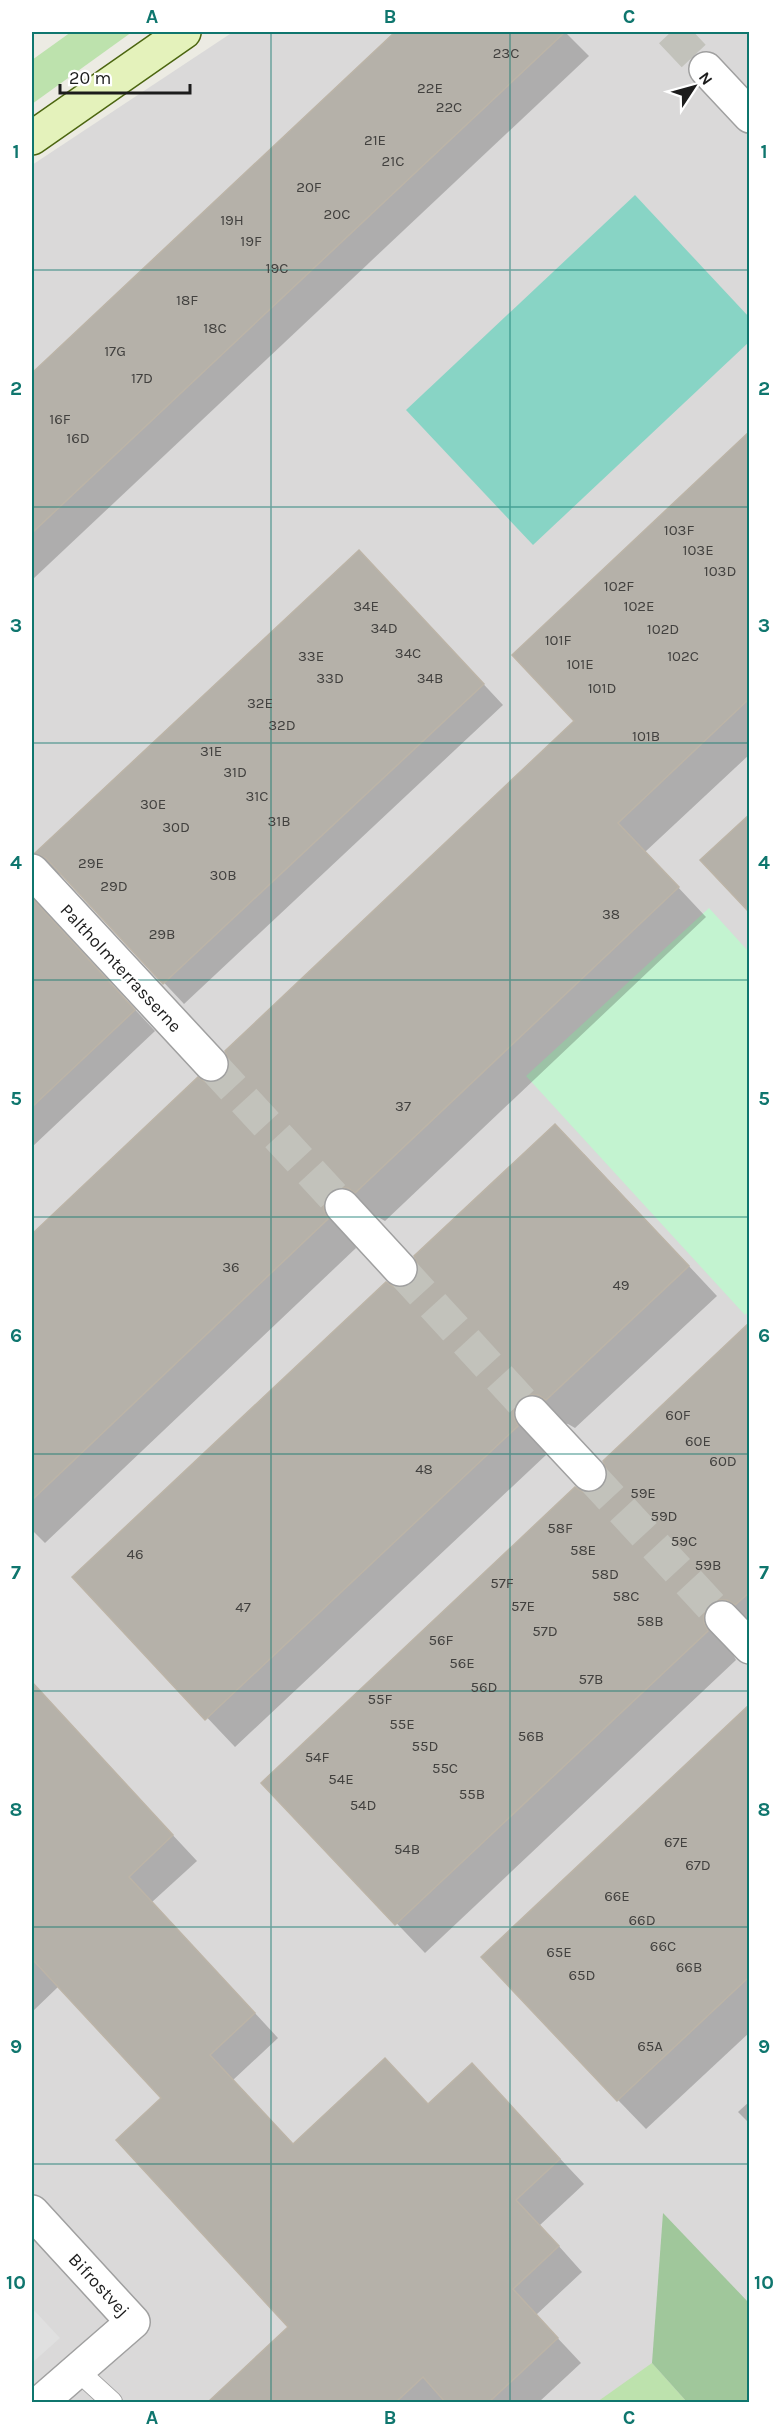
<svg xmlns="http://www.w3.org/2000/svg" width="781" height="2434" viewBox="0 0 781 2434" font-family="Karla,sans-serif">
	<rect width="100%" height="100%" fill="#ecebe3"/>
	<!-- residential -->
	<polygon fill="#dad9d9" points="233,32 749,32 749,2402 32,2402 32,165"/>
	<!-- grass -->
	<g fill="#bde2ad">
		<polygon points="71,32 132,32 32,104 32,60"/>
		<polygon points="652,2363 687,2402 597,2402"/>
	</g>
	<!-- forest -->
	<polygon fill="#a0c79b" points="663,2213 749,2303 749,2402 687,2402 652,2363"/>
	<!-- park -->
	<polygon fill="#c3f3d0" points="709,908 749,952 750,1310 745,1315 526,1076"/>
	<!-- pitch -->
	<polygon fill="#88d4c5" points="635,195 749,317 749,342 533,545 406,410"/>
	<!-- parking -->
	<polygon fill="#e0e0e0" points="32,2308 60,2338 32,2363"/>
	<!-- shadow -->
	<g fill="#0003">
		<polygon points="397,32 565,32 589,56 32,580 32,375"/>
		<polygon points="750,433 750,754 645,852 706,917 385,1221 378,1217 368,1216 352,1240 356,1248 45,1543 32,1530 32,1236 198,1079 204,1083 215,1084 225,1078 576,722"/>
		<polygon points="379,572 503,705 184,1004 65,877 57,873 37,853"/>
		<polygon points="32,892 39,906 155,1031 32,1147"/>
		<polygon points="584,1154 717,1296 575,1428 568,1424 558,1423 542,1447 546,1455 235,1747 74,1577 393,1288 404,1289"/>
		<polygon points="750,1325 750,1628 732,1652 736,1660 425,1953 263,1783 583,1493 593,1494 603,1488"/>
		<polygon points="44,1697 197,1861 152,1902 278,2038 233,2080 294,2145 385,2060 429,2105 472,2065 584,2184 540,2225 582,2272 536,2315 581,2363 539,2402 209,2402 290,2327 163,2098 59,1986 32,2012 32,1708"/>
		<polygon points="750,1706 750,2032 646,2129 618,2100"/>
		<polygon points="750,2101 750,2124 738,2112"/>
	</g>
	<!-- building -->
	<g fill="#b5b1a9" stroke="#bcb4a7" stroke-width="1.5">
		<polygon points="395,32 565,32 32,533 32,373"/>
		<polygon points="750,431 750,698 618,823 679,887 355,1193 348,1188 338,1188 329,1193 324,1200 324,1210 328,1219 32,1500 32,1234 198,1077 205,1082 215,1082 224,1077 229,1070 229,1060 225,1051 574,721 512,655"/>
		<polygon points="359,550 484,684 163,984 46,858 35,853"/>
		<polygon points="750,814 750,913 700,860"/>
		<polygon points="32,898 135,1010 32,1107"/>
		<polygon points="555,1124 689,1266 546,1400 538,1395 528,1395 519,1400 514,1408 514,1417 518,1426 205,1720 72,1577 386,1282 394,1287 404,1287 413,1282 418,1275 418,1265 414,1256"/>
		<polygon points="750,1322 750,1592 735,1605 727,1600 718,1600 709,1604 704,1613 704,1622 708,1631 395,1925 261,1783 575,1487 583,1492 593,1492 602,1487 607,1479 607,1470 603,1461"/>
		<polygon points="32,1682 173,1835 129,1877 255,2013 210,2055 293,2144 385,2058 428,2104 472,2063 560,2159 516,2200 559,2246 513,2289 558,2338 488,2403 446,2403 423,2377 395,2403 207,2403 288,2327 116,2140 161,2098 32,1959"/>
		<polygon points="750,1704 750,1976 617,2101 481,1957"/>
	</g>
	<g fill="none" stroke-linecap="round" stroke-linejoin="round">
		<!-- street-tunnel -->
		<g stroke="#c2c2bb" stroke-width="33" stroke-dasharray="33 16" stroke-linecap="butt">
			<polyline points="671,32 706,69"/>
			<polyline points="211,1064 342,1206"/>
			<polyline points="400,1269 532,1413"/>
			<polyline points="589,1474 722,1618"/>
		</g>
		<defs>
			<polyline id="lane" points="77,2370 112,2402"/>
			<g id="street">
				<polyline points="706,69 750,116"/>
				<polyline points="32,871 211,1064"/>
				<polyline points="342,1206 400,1269"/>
				<polyline points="532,1413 589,1474"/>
				<polyline points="722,1618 750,1647"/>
				<polyline points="32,2212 133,2322 41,2402"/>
			</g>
			<polyline id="secondary" points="32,138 184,32"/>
		</defs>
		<!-- lane casing -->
		<use href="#lane" stroke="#a0a0a0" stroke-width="22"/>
		<!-- street casing -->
		<use href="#street" stroke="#a0a0a0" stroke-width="36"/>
		<!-- secondary casing -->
		<use href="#secondary" stroke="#4c6610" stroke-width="36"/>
		<!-- lane -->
		<use href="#lane" stroke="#fff" stroke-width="20"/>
		<!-- street -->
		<use href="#street" stroke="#fff" stroke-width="33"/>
		<!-- secondary -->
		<use href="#secondary" stroke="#e4f2bb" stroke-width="33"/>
	</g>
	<!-- grid -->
	<path fill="none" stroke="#0f766e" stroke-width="1.5" stroke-opacity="0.55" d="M271,32v2370M510,32v2370M32,270h718M32,507h718M32,743h718M32,980h718M32,1217h718M32,1454h718M32,1691h718M32,1927h718M32,2164h718"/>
	<g text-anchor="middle" stroke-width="4.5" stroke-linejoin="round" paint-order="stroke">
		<!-- number labels -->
		<g font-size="15" fill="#42413f">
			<text x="506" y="58">23C</text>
			<text x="430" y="93">22E</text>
			<text x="449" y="112">22C</text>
			<text x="375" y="145">21E</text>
			<text x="393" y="166">21C</text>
			<text x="309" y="192">20F</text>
			<text x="337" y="219">20C</text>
			<text x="232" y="225">19H</text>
			<text x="251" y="246">19F</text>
			<text x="277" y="273">19C</text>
			<text x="187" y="305">18F</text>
			<text x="215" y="333">18C</text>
			<text x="115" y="356">17G</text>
			<text x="142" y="383">17D</text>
			<text x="60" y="424">16F</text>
			<text x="78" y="443">16D</text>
			<text x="679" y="535">103F</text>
			<text x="698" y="555">103E</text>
			<text x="720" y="576">103D</text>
			<text x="619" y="591">102F</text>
			<text x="366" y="611">34E</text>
			<text x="639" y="611">102E</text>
			<text x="384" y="633">34D</text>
			<text x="663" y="634">102D</text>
			<text x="558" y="645">101F</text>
			<text x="408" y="658">34C</text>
			<text x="311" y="661">33E</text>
			<text x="683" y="661">102C</text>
			<text x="580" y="669">101E</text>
			<text x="330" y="683">33D</text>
			<text x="430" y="683">34B</text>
			<text x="602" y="693">101D</text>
			<text x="260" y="708">32E</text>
			<text x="282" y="730">32D</text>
			<text x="646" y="741">101B</text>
			<text x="211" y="756">31E</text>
			<text x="235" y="777">31D</text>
			<text x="257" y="801">31C</text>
			<text x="153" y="809">30E</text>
			<text x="279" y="826">31B</text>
			<text x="176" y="832">30D</text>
			<text x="91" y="868">29E</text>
			<text x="223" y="880">30B</text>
			<text x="114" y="891">29D</text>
			<text x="611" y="919">38</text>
			<text x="162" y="939">29B</text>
			<text x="403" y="1111">37</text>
			<text x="231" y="1272">36</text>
			<text x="621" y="1290">49</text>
			<text x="678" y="1420">60F</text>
			<text x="698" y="1446">60E</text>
			<text x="723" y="1466">60D</text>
			<text x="424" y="1474">48</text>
			<text x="643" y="1498">59E</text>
			<text x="664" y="1521">59D</text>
			<text x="560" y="1533">58F</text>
			<text x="684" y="1546">59C</text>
			<text x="583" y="1555">58E</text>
			<text x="135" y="1559">46</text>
			<text x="708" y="1570">59B</text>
			<text x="605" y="1579">58D</text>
			<text x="502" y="1588">57F</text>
			<text x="626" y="1601">58C</text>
			<text x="523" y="1611">57E</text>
			<text x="243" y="1612">47</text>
			<text x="650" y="1626">58B</text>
			<text x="545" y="1636">57D</text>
			<text x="441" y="1645">56F</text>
			<text x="462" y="1668">56E</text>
			<text x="591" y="1684">57B</text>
			<text x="484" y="1692">56D</text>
			<text x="380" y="1704">55F</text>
			<text x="402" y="1729">55E</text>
			<text x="531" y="1741">56B</text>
			<text x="425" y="1751">55D</text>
			<text x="317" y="1762">54F</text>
			<text x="445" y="1773">55C</text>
			<text x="341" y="1784">54E</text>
			<text x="472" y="1799">55B</text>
			<text x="363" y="1810">54D</text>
			<text x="676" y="1847">67E</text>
			<text x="407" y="1854">54B</text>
			<text x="698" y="1870">67D</text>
			<text x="617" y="1901">66E</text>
			<text x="642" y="1925">66D</text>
			<text x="663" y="1951">66C</text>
			<text x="559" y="1957">65E</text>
			<text x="689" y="1972">66B</text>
			<text x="582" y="1980">65D</text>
			<text x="650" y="2051">65A</text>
		</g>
		<!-- street labels -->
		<g font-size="18" fill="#1c1c1c" stroke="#fff">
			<text transform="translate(121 968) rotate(47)" y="6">Paltholmterrasserne</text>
			<text transform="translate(99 2285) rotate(47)" y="6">Bifrostvej</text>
		</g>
	</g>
	<!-- border -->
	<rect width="781" height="2434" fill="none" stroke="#ffffff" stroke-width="66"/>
	<!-- north arrow -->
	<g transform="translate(694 87) rotate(54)" stroke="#ffffff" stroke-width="4.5" paint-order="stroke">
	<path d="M0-4.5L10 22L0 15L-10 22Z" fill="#1c1c1c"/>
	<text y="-9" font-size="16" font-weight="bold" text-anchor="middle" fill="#1c1c1c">N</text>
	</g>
	<!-- scale -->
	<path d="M60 84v9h130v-9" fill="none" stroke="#1c1c1c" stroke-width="3"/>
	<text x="69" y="84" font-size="18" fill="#1c1c1c" stroke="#ffffff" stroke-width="4.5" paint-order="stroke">20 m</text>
	<rect x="33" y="33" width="715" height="2368" fill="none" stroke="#0f766e" stroke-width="2"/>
	<g font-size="20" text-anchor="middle" font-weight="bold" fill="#0f766e">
		<text x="152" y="23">A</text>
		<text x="390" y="23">B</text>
		<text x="629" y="23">C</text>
		<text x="16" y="158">1</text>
		<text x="764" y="158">1</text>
		<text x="16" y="395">2</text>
		<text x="764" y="395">2</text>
		<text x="16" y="632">3</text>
		<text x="764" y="632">3</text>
		<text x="16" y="869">4</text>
		<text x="764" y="869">4</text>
		<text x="16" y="1105">5</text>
		<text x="764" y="1105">5</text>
		<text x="16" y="1342">6</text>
		<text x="764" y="1342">6</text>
		<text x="16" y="1579">7</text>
		<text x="764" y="1579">7</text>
		<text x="16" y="1816">8</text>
		<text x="764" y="1816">8</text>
		<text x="16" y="2053">9</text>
		<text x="764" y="2053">9</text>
		<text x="16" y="2289">10</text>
		<text x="764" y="2289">10</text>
		<text x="152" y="2424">A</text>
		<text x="390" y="2424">B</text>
		<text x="629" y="2424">C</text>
	</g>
</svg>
